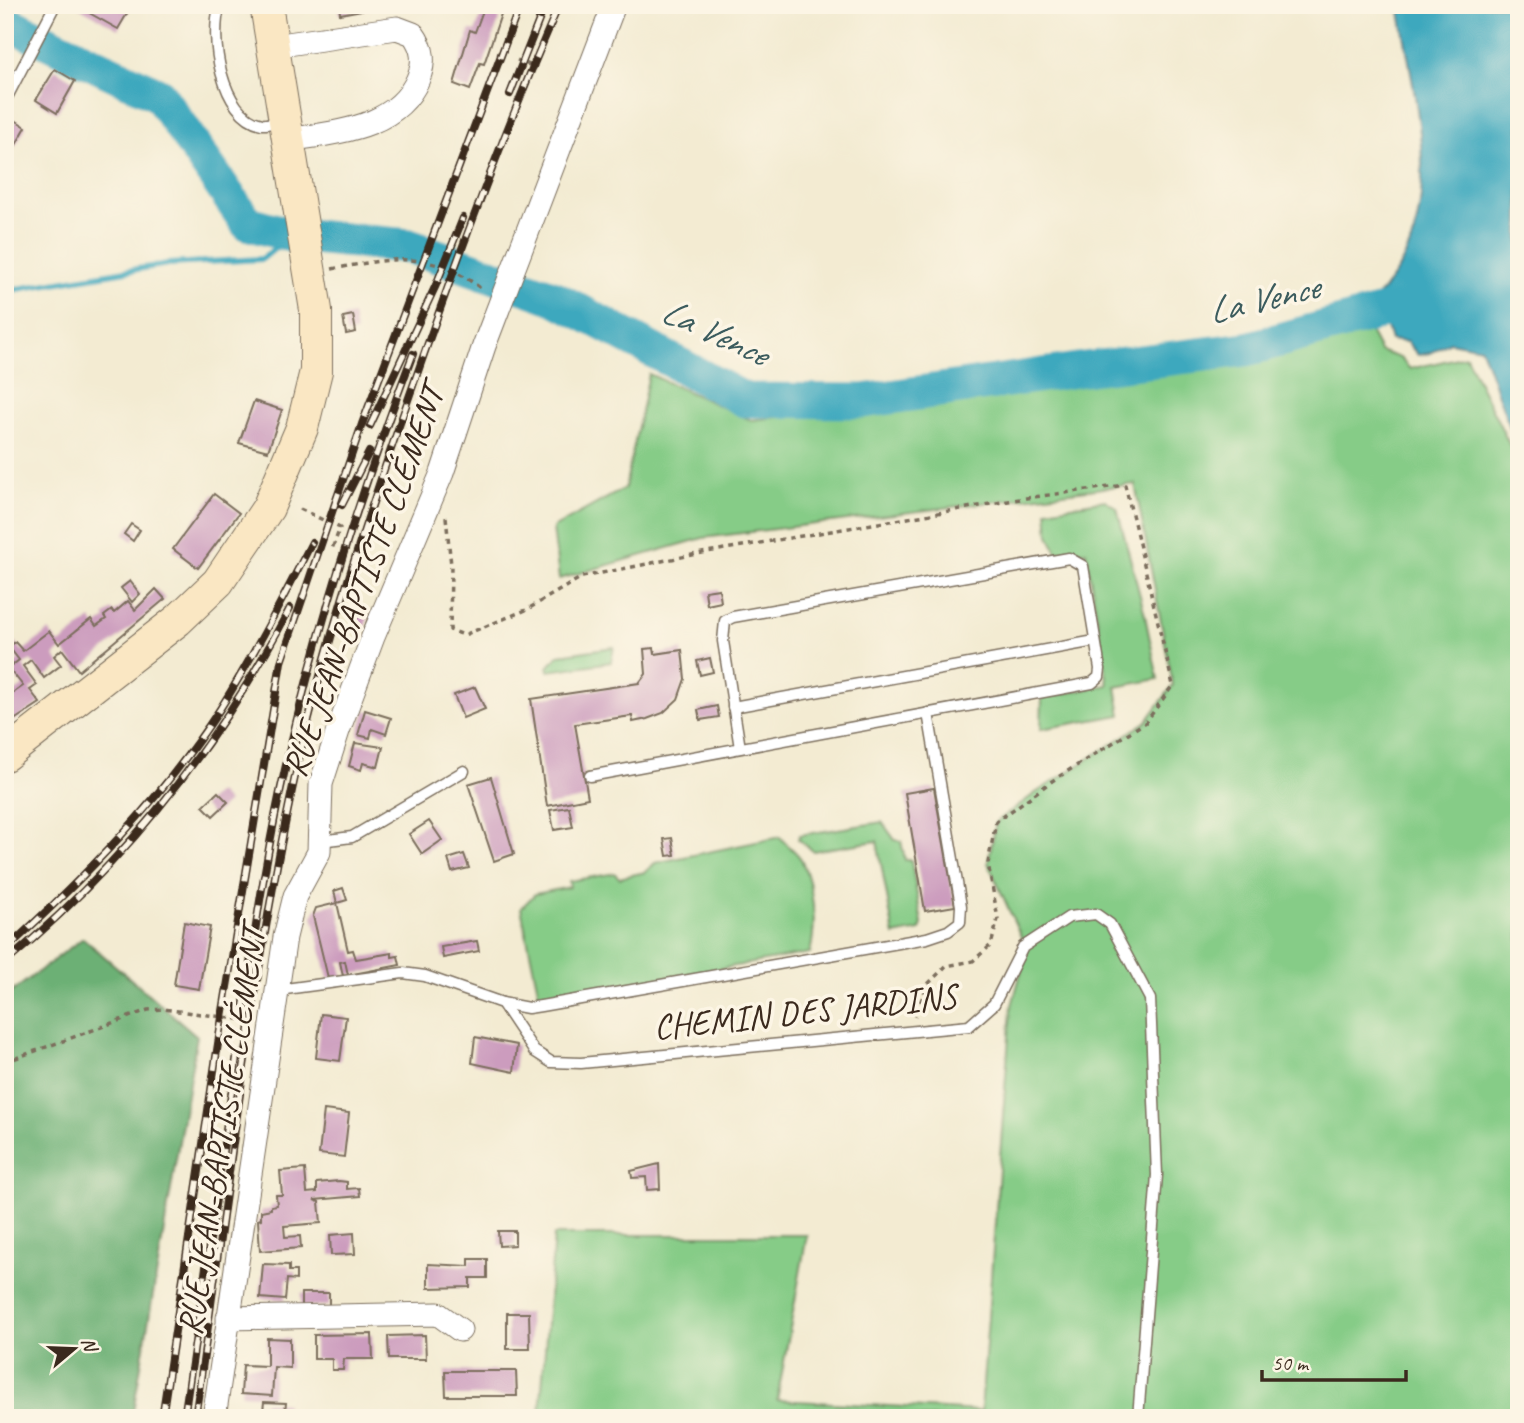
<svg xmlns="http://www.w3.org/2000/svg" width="1524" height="1423" viewBox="0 0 1524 1423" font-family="Caveat,sans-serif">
	<rect width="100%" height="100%" fill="#fcf5e5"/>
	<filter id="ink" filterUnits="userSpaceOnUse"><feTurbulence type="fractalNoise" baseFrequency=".0143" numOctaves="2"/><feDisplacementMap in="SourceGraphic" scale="14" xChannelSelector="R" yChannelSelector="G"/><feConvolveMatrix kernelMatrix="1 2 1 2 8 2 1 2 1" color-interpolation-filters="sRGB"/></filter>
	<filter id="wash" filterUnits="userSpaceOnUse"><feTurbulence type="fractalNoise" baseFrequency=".00686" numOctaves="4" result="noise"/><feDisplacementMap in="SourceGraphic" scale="28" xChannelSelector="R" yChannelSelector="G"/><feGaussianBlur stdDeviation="1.57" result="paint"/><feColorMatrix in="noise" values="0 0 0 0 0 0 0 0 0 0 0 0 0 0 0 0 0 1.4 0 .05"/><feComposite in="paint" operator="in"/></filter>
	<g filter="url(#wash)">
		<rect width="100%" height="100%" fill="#f3ebd2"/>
		<!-- green -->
		<g fill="#86cc87" stroke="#607b52" stroke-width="2">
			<polygon points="1370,332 1380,351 1400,358 1410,369 1466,356 1519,464 1519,1418 615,1418 540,1413 554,1235 807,1235 777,1400 981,1411 1011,1009 1027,950 988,863 996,822 1037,792 1146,722 1173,685 1135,484 703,538 559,579 553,528 625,488 649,374 751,420 1224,368"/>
			<polygon points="1105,500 1117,508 1144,611 1158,679 1116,687 1121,715 1041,729 1042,698 1108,685 1086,551 1058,555 1049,535 1047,510"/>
			<polygon points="614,647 611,662 549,671 548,667 559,655"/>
			<polygon points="882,822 895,840 901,841 905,860 911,860 922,924 920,930 894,935 877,841 813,851 798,839 800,835"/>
			<path d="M780,837c6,8 18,15 22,24 12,28 15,63 8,92l-270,47 -19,-92 14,-14 35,-7 -1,-6 46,-8 4,5 26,-6 10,-9z"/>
		</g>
		<!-- forest -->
		<polygon fill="#6cb074" stroke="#546d49" stroke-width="2" points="83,938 197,1036 132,1418 5,1418 5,997"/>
		<!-- water -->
		<path fill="#3ea8be" stroke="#3c696e" stroke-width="2" d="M1399,5h120v448l-38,-105 -31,-6 -20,11 -12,2 -11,-13 -16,-2 -14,-44c76,-76 36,-198 22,-291z"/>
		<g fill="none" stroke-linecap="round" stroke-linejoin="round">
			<!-- stream -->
			<polyline stroke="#3ea8be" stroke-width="6" points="5,291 168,264 262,259 291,235"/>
			<!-- river -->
			<polyline stroke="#3ea8be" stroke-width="35" points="5,22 159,95 247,223 291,235 409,246 555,298 745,400 863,401 1091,368 1247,349 1381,312 1519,263"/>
		</g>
		<g id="blocks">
			<!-- building -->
			<g fill="#cc9cbe">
				<polygon points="75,5 129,5 131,7 118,29"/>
				<polygon points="339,5 377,5 378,7 340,14"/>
				<polygon points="485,5 503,8 484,64 480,63 470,90 454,84 470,30 475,32"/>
				<polygon points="55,69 75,81 57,113 36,100"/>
				<polygon points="15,120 26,127 10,155 5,152 5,137"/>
				<polygon points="353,315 356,332 346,334 343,317"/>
				<polygon points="254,401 282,410 268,451 239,443"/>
				<polygon points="214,494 239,513 198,568 173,549"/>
				<polygon points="131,524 140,530 133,541 124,534"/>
				<polygon points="130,581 140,594 132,602 121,588"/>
				<polygon points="156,589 165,599 79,671 62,649 54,656 61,665 44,678 31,660 23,666 37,685 30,690 40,703 5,726 5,695 9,696 23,686 9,668 19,660 9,647 15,642 23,651 49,631 59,644 91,619 96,626 106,619 104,616 112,610 114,613 128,601 135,610"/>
				<polygon points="719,589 721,602 707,605 705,591"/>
				<polygon points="360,611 369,615 364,629 354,625"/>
				<polygon points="654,648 655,654 682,650 685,679 678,699 663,713 647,719 633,722 632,716 575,724 588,798 547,806 531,699 639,683 646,674 644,649"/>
				<polygon points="710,658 713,672 700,675 697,661"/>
				<polygon points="475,687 485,709 463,718 454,695"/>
				<polygon points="717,706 719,717 700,720 698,710"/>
				<polygon points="365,710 391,718 386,734 372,729 370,738 358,735"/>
				<polygon points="355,743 383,747 378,767 363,763 361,770 349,766"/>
				<polygon points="491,777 514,854 494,861 468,784"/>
				<polygon points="934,788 955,906 925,911 905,793"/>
				<polygon points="218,792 228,802 213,816 203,806"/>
				<polygon points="569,807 573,827 554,830 550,810"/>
				<polygon points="429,821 442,840 422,854 409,834"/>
				<polygon points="672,838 675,855 667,856 664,839"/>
				<polygon points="464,854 469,868 452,872 448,859"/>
				<polygon points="343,888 347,900 337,903 348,951 353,950 356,959 392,953 392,957 398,956 400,965 348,975 345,961 340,962 343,976 328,978 313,916 316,908 337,903 334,891"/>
				<polygon points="184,922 210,927 199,989 174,985"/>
				<polygon points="477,941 479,951 443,958 441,947"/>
				<polygon points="321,1014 346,1017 340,1061 316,1058"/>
				<polygon points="475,1037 517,1045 514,1072 472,1063"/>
				<polygon points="324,1110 349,1113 344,1157 319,1154"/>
				<polygon points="659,1164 660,1189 647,1190 646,1177 632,1178 631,1171"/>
				<polygon points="305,1169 307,1193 317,1192 317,1183 339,1181 347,1182 347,1189 359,1188 360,1196 314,1200 319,1202 321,1223 284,1226 285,1237 300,1236 301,1248 260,1251 258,1220 261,1219 261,1211 271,1209 271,1206 277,1205 276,1195 282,1195 280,1171"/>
				<polygon points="498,1231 515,1231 515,1245 499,1246"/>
				<polygon points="354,1233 355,1254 331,1255 330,1235"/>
				<polygon points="469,1259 487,1259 487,1278 470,1278 470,1287 428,1288 428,1264 469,1266"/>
				<polygon points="263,1264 289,1265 289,1271 296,1271 296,1280 287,1279 285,1300 260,1298"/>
				<rect x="301" y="1293" width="28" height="13"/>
				<polygon points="507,1313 529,1313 530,1349 507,1349"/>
				<polygon points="372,1334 373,1359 344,1359 343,1370 332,1370 332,1359 314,1359 314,1335"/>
				<polygon points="425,1335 426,1359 389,1359 388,1336"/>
				<polygon points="267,1338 290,1339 290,1368 274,1367 272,1396 241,1394 243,1365 267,1366"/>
				<polygon points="445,1371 516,1371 517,1396 446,1396"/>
				<polygon points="264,1402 286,1403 285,1412 263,1411"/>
			</g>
		</g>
	</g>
	<g filter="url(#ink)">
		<use href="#blocks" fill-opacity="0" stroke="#7b6e5d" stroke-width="2"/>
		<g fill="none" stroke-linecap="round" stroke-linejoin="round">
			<defs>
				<g id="service">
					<path d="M220,5c-11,32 1,111 42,119 6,1 15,-3 21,-4"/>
					<polyline points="5,101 55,5"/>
					<polyline points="733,707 1095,641"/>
					<polyline points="590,776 1092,683 1099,677 1100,669 1083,566 1069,558 733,617 725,621 723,641 740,748"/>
					<polyline points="320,841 352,837 464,771"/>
					<polyline points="278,990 403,973 425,976 502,1003 534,1051 551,1062 581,1063 969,1026 994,1004 1023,947 1069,917 1096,914 1110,924 1150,999 1157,1175 1138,1418"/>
					<polyline points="502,1003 528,1008 541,1006 927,938 948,931 960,922 961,906 928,713"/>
				</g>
				<g id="minor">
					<path d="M274,46l123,-18 16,6c11,15 12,28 5,45 -21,50 -83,53 -129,61"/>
					<polyline points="228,1318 438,1314 460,1330"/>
					<polyline points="214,1418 285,937 295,896 319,852 321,784 338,731 373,637 442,473 484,346 614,5"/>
				</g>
				<polyline id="secondary" points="5,755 178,620 218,582 268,508 302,428 316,371 316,310 266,5"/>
			</defs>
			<!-- service casing -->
			<use href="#service" stroke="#7b6e5d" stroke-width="13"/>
			<!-- minor casing -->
			<use href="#minor" stroke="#7b6e5d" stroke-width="25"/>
			<!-- secondary casing -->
			<use href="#secondary" stroke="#7b6e5d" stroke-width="34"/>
			<!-- path -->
			<g stroke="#7b6e5d" stroke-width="3.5" stroke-dasharray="5 5" stroke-linecap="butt">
				<polyline points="497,53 504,55"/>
				<polyline points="517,60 537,68"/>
				<path d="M332,269c62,-11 98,-20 151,21"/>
				<polyline points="300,509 340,528 332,549"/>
				<polyline points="446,517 451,565 450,630 464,635 526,610 582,577 707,552 1026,498 1125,485 1173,685 1146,722 1052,781 996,822 988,863 998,919 991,945 973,961 946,966 927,985 915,1017"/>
				<polyline points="5,1062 148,1010 163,1009 253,1021"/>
			</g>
			<!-- service -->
			<use href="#service" stroke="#fff" stroke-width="10"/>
			<!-- minor -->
			<use href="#minor" stroke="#fff" stroke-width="23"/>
			<!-- secondary -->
			<use href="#secondary" stroke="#fae7c3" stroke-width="32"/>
			<defs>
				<g id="rail">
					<polyline points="510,94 545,5"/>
					<polyline points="370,426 436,285 463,218"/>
					<polyline points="342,505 369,452"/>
					<path d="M5,950c80,-73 156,-150 215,-241 34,-54 63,-111 92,-167"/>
					<path d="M5,963c118,-99 214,-218 285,-355"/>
					<path d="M242,1016c13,-84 25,-169 44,-251 32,-141 76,-277 127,-411"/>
					<polyline points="162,1418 222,1017 281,662 362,424 520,5"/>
					<polyline points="184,1418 237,1054"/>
					<path d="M195,1418c32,-218 55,-439 103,-655 30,-129 72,-255 116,-380 44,-127 91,-254 145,-378"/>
				</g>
			</defs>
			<!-- rail casing -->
			<use href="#rail" stroke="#3b2a1e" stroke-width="8"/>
			<!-- rail -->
			<use href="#rail" stroke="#fcf5e5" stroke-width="5" stroke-dasharray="16" stroke-linecap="butt"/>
		</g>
	</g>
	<g text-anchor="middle" stroke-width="7" stroke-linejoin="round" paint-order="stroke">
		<!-- street labels -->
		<g font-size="35" fill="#3b2a1e" stroke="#fcf5e5">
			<text transform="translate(363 581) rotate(-70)" y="12">RUE JEAN-BAPTISTE CLÉMENT</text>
			<text transform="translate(805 1011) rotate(-6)" y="12">CHEMIN DES JARDINS</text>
			<text transform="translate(221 1131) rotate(-81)" y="12">RUE JEAN-BAPTISTE CLÉMENT</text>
		</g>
		<!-- water labels -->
		<g font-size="37" font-style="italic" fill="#3c5c5e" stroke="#fcf5e5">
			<text transform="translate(1263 298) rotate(-13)" y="13">La Vence</text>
			<text transform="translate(715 331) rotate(25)" y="13">La Vence</text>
		</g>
	</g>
	<!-- margin -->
	<rect width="1524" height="1423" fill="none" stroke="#fcf5e5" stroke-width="28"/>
	<!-- north arrow -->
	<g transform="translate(74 1349) rotate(71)" stroke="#fcf5e5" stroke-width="5" paint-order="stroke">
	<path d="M0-5L12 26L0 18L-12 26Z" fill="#3b2a1e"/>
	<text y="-10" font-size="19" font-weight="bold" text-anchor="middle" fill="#3b2a1e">N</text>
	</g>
	<!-- scale -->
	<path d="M1262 1370v10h144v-10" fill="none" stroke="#3b2a1e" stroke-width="3.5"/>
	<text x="1272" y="1370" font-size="21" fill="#3b2a1e" stroke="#fcf5e5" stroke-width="5" paint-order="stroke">50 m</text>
</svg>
